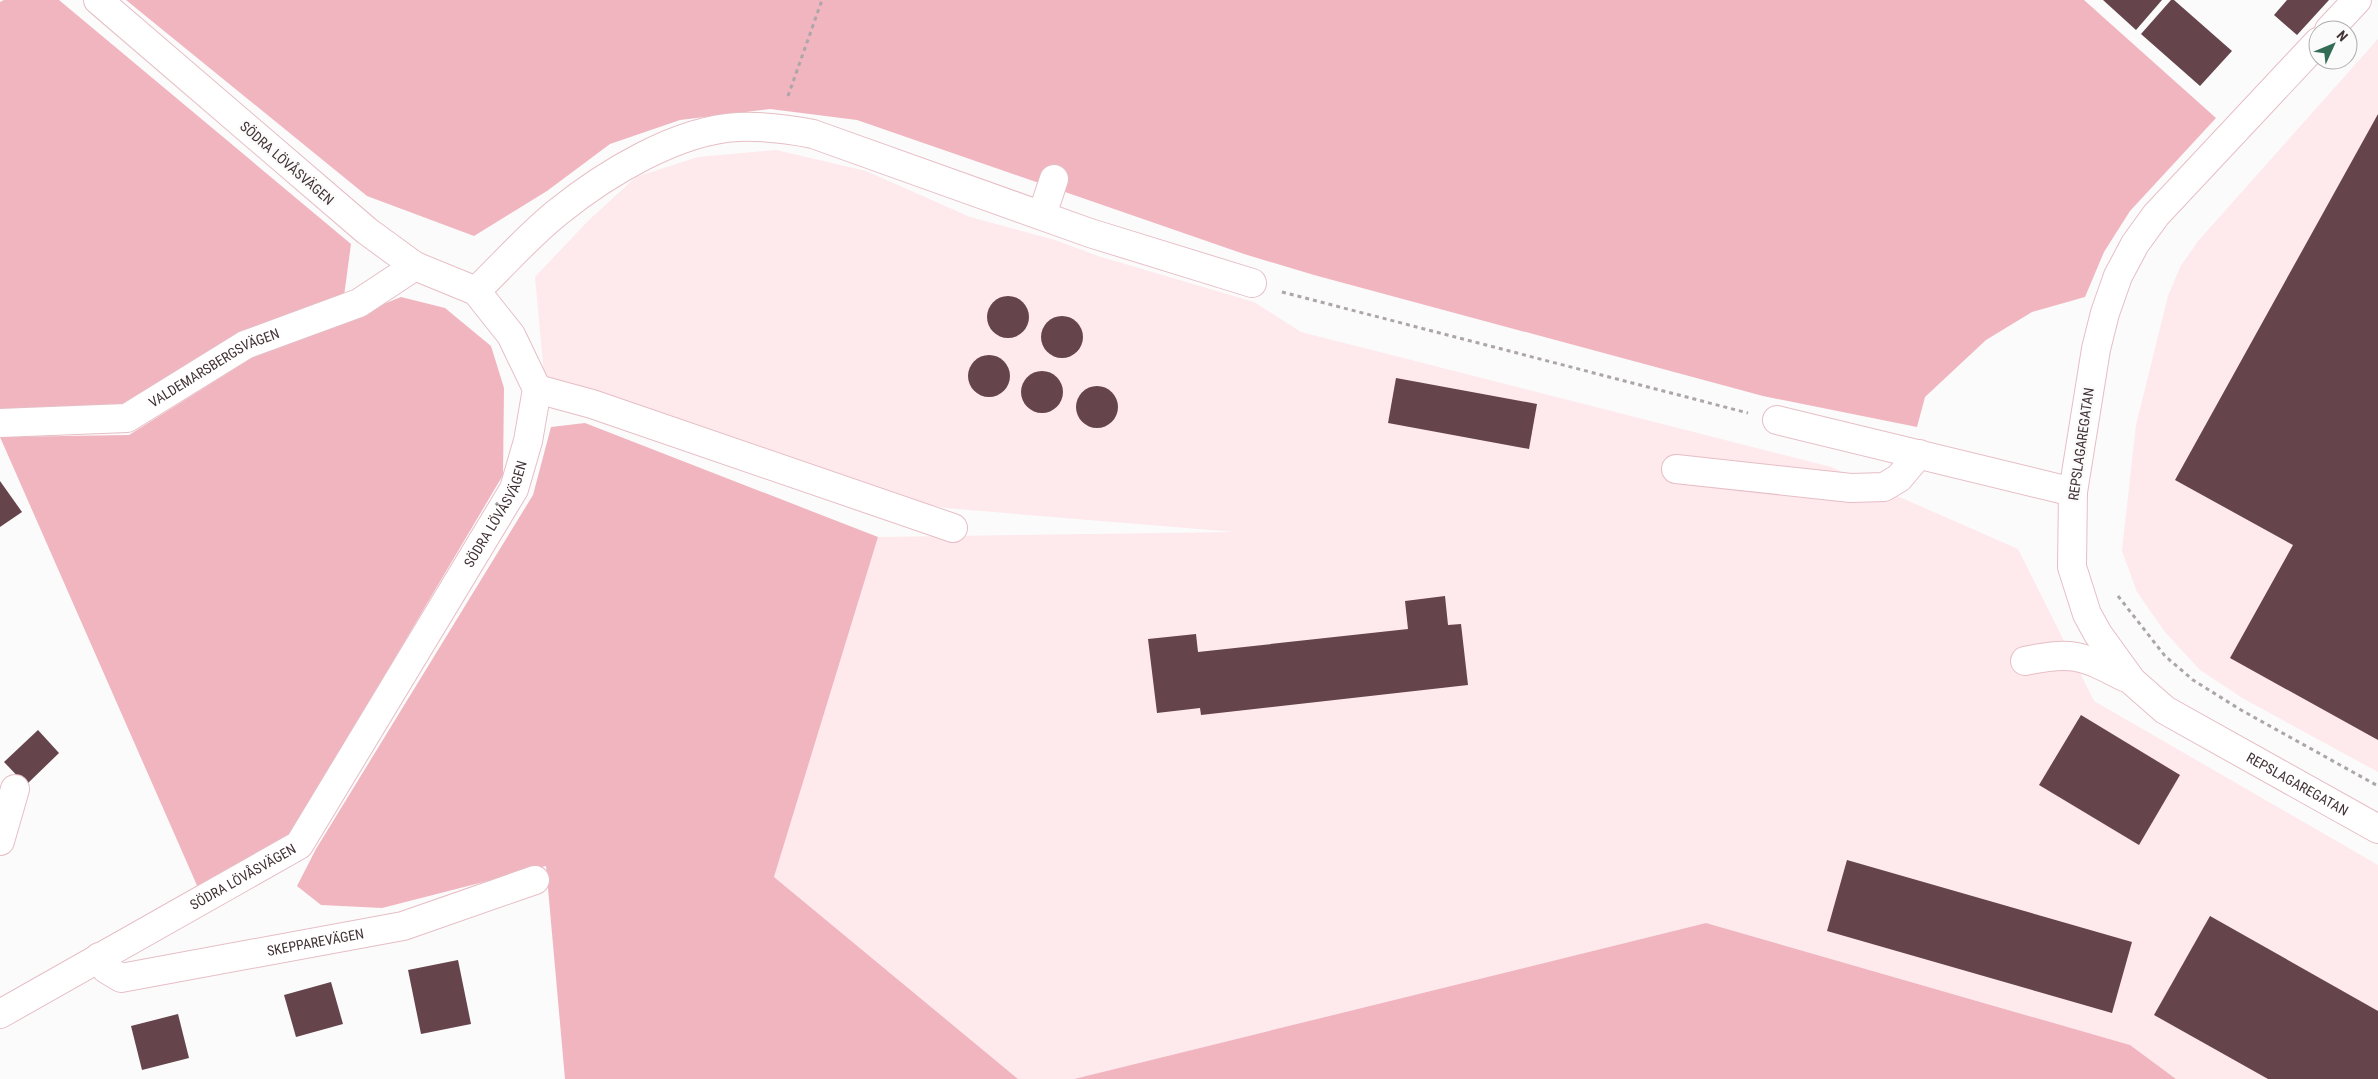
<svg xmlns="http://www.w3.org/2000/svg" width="2378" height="1079" viewBox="0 0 2378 1079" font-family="'Roboto Condensed',sans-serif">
	<rect width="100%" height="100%" fill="#fbfbfb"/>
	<!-- built -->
	<g fill="#fee9ed">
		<polygon points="2378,39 2378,772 2244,699 2200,670 2165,632 2137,592 2122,551 2136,425 2168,296 2180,267 2199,240"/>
		<polygon points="776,150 866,171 970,217 1055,240 1098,256 1254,302 1301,332 1831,467 2018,549 2094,701 2378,865 2378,1079 2176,1079 2130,1045 1706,923 1074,1079 1018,1079 774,877 878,537 1235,532 945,508 885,496 544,375 535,277 588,221 636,177 698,157"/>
	</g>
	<!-- green -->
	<g fill="#f1b5c0">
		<polygon points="4,0 59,0 351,244 344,296 130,407 0,411 0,2"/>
		<polygon points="126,0 2084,0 2216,118 2130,211 2104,252 2085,297 2032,312 1986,340 1925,397 1917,427 1763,396 1314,275 1244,254 857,120 770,109 680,120 610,144 547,191 474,236 367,196"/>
		<polygon points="401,297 445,308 491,346 504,388 503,475 290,835 199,890 0,437 129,435 255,356"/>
		<polygon points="585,423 878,537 774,877 1018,1079 565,1079 546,866 382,908 321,905 297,886 316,849 533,495 551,427"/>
		<polygon points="1706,923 2130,1045 2176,1079 1074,1079"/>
	</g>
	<!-- building -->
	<g fill="#65444b">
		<polygon points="2103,0 2162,0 2136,30"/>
		<polygon points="2171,0 2174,0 2232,51 2200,86 2141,34"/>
		<polygon points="2287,0 2329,0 2297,35 2274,15"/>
		<polygon points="2378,114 2378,740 2230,658 2293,545 2175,480"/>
		<circle cx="1008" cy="317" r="21"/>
		<circle cx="1062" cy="337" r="21"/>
		<circle cx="989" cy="376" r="21"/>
		<circle cx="1042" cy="392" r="21"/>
		<polygon points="1396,378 1537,404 1529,449 1388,423"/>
		<circle cx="1097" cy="407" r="21"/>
		<polygon points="0,481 22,512 0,527"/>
		<polygon points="1445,596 1448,625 1461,624 1468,685 1201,715 1200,708 1157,713 1148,639 1196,634 1198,652 1408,629 1405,601"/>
		<polygon points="2081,715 2180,775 2139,845 2039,785"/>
		<polygon points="38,730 59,753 26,785 4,762"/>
		<polygon points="1847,860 2132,942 2112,1013 1827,931"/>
		<polygon points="2210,916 2378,1011 2378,1079 2268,1079 2154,1015"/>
		<polygon points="458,960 471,1024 421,1034 408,970"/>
		<polygon points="331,982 343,1024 296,1037 284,995"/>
		<polygon points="178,1014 189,1058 142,1070 131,1026"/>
	</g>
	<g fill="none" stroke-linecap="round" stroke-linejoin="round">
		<defs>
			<g id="minor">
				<polyline points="2329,30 2357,0"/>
				<path id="s1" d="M2318,42l-162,173 -21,29 -17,32 -13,37 -9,36 -23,143 -1,75 15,47 11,20 34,47 33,29 213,119"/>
				<polyline points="1042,215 1054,179"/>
				<path d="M476,291c27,-26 53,-56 82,-79 47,-38 119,-82 180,-85 25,-1 50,2 75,7l277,99 162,50"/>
				<polyline points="537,389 592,404 953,528"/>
				<polyline points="1777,420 2073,492"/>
				<path id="s2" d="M0,423l127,-5 118,-73 114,-42 56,-37"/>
				<polyline points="1676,469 1851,488 1884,487 1899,478 1919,454"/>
				<path d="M2025,661c47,-10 57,-6 99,16"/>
				<polyline points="0,841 15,789"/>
				<path id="s3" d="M99,957l7,12 15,9 282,-52 132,-46"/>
				<path id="s4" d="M0,1014l299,-169 215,-356 14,-48 9,-52 -26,-54 -35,-44 -61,-25 -48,-35 -269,-231"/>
			</g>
		</defs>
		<!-- minor casing -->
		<use href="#minor" stroke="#e6bec5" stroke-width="30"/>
		<!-- path -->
		<g stroke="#ada6a8" stroke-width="3" stroke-dasharray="4 4" stroke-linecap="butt">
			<polyline points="788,96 822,0"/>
			<polyline points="1282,292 1748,413"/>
			<polyline points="2118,596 2165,656 2193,680 2241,710 2378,786"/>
		</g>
		<!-- minor -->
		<use href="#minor" stroke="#fff" stroke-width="28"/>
	</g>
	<g text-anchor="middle" stroke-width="5" stroke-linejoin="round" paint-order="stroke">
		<!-- street labels -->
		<g font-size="14" fill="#433336" stroke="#fbfbfb">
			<text transform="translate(287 163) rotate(41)" y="5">SÖDRA LÖVÅSVÄGEN</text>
			<text dy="5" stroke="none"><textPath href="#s2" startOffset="228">VALDEMARSBERGSVÄGEN</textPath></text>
			<text transform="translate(2081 444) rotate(-82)" y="5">REPSLAGAREGATAN</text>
			<text dy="5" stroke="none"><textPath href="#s4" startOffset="729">SÖDRA LÖVÅSVÄGEN</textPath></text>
			<text dy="5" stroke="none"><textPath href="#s1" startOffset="931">REPSLAGAREGATAN</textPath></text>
			<text dy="5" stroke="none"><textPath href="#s4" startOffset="279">SÖDRA LÖVÅSVÄGEN</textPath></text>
			<text dy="5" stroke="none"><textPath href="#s3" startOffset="229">SKEPPAREVÄGEN</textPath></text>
		</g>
	</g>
	<!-- north arrow -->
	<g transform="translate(2333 45) rotate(46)"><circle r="24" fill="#fbfbfb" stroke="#b1abac"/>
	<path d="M0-4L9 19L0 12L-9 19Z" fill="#336d56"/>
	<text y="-8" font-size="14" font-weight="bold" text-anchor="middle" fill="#433336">N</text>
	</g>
</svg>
